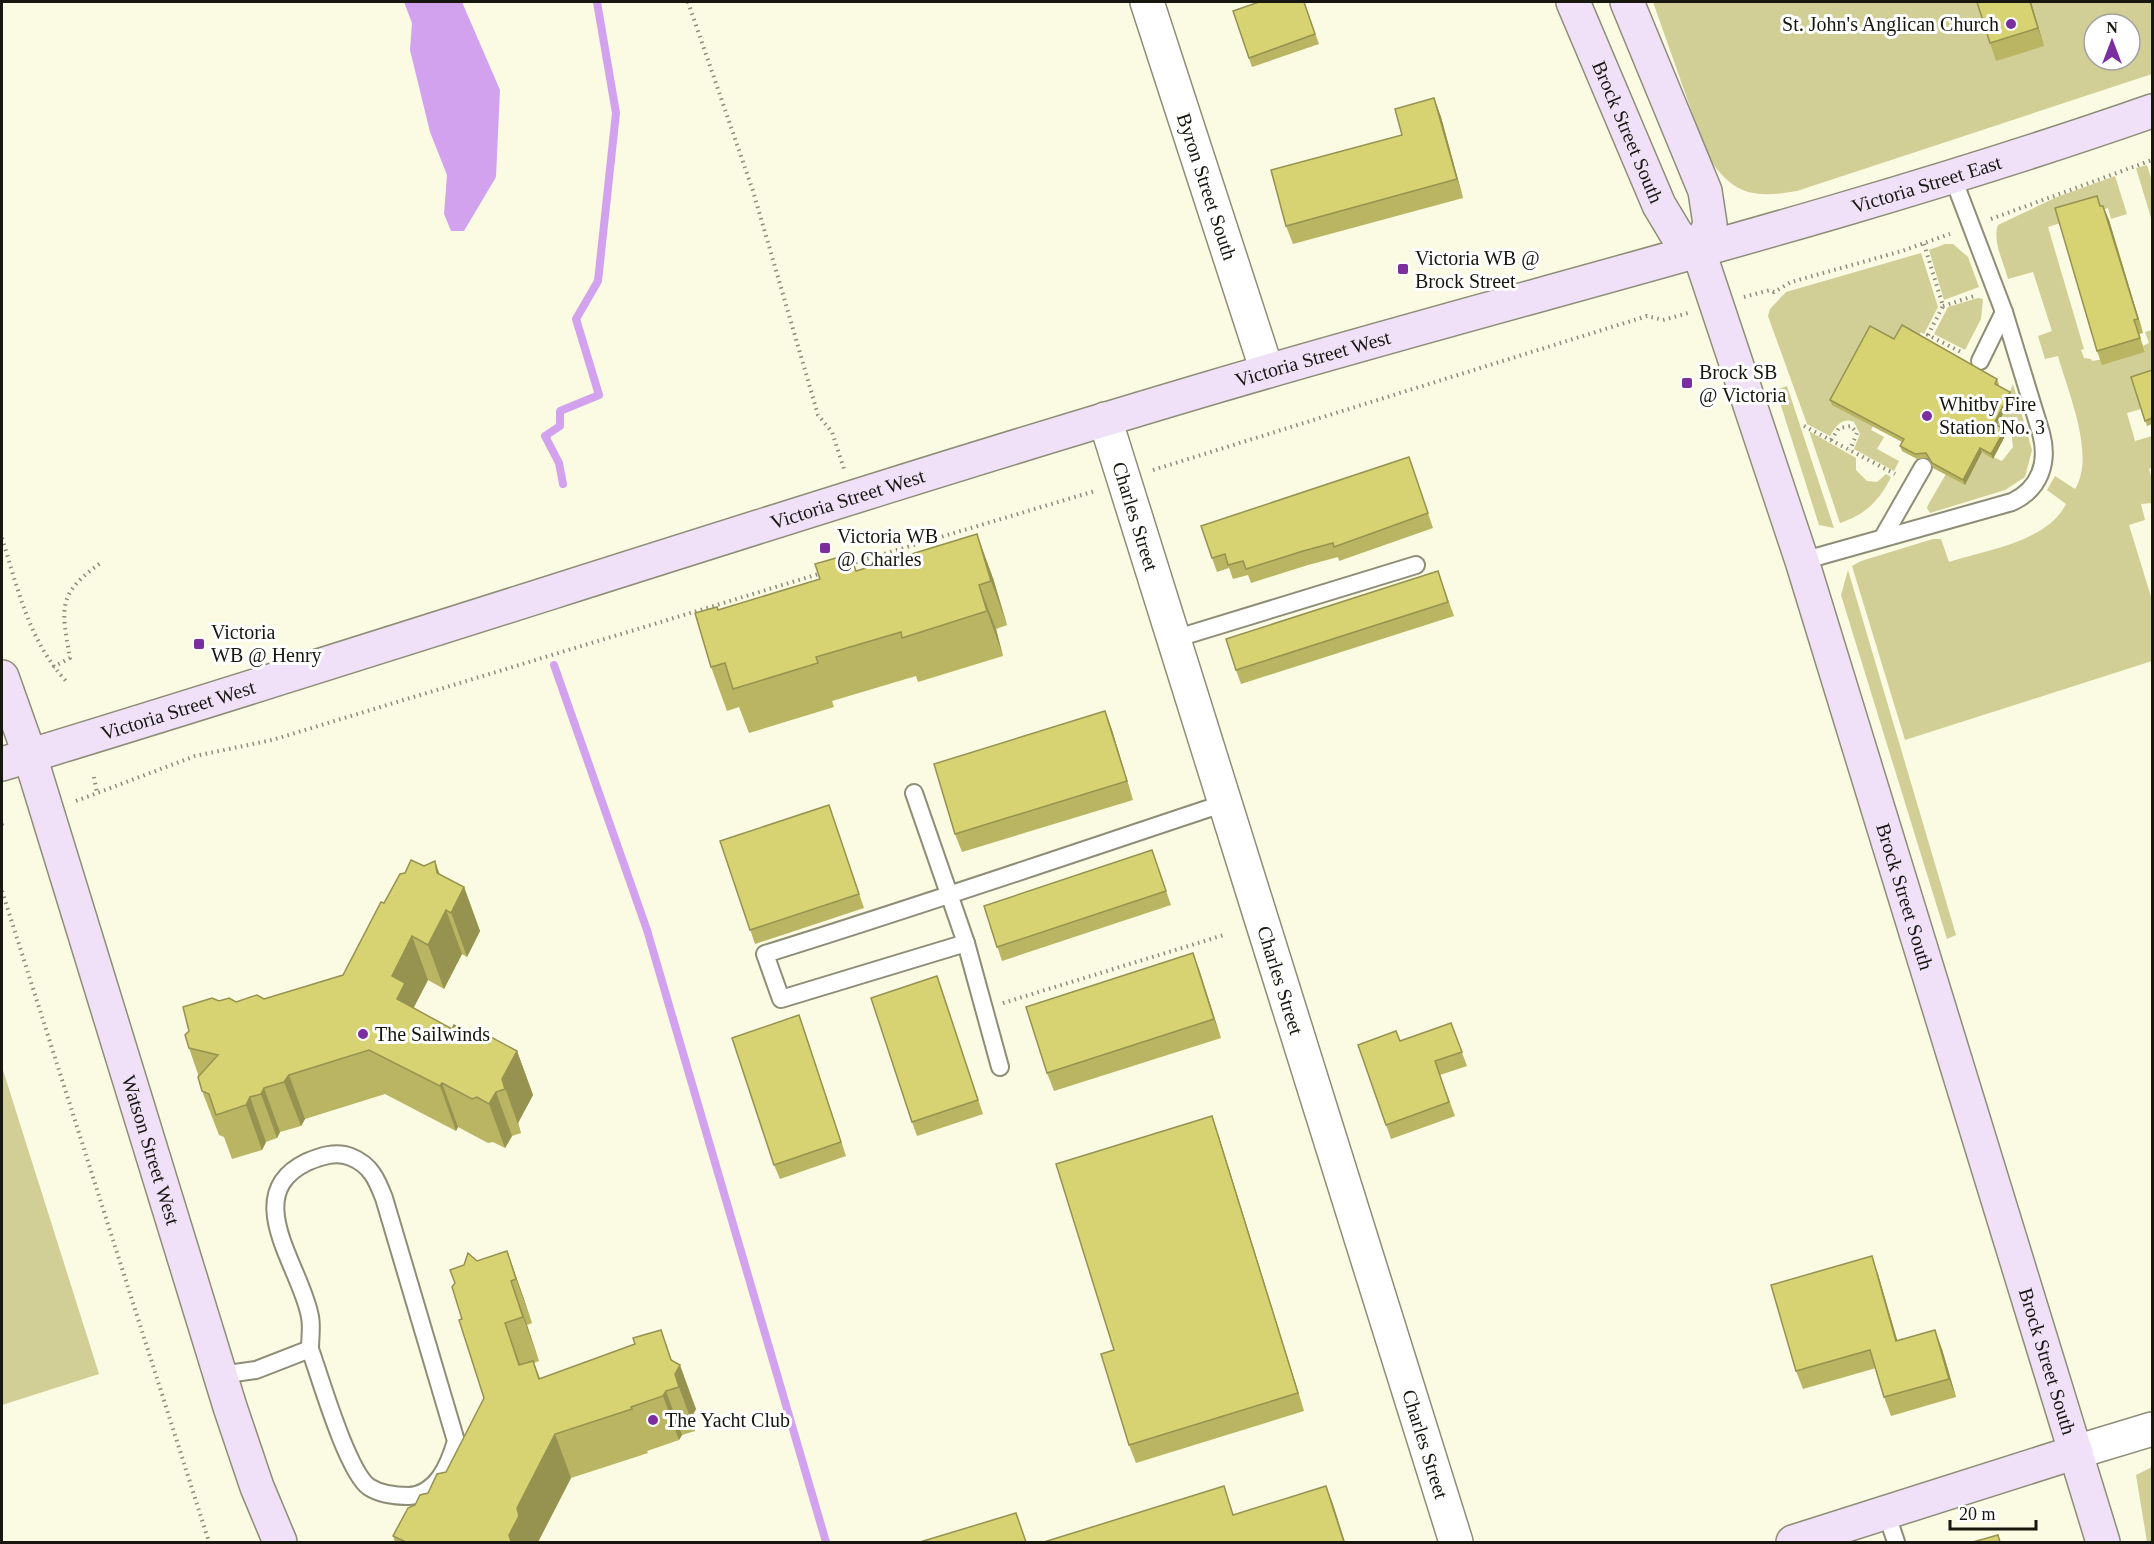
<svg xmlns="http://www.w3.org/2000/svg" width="2154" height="1544" viewBox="0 0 2154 1544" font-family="'Times New Roman',serif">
	<rect width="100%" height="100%" fill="#fbfae3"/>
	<!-- green -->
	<g fill="#d1ce96" fill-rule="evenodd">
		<path d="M1653,2h499v72l-355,117c-45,8 -65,3 -90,-36zM2094,24h36v36h-36z"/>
		<polygon points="2147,165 2152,181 2152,221 2136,168"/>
		<path d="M2115,176l12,38 -16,5 -3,-11 -60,19 36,122 -3,1 3,8 7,1 1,2 53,-9 -2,-6 6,-3 -4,-11 7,-2v52l-11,27 -14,4 8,28 17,-5v31l-3,2 3,11v23l-11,1 4,16 -16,5 23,75v61l-247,79 -53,-174 9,-5 72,-22h8l8,23c37,-12 98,-20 117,-58l-19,-14 8,-14 20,13c21,-33 -7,-97 -17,-133l-13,3 -7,-23 14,-5 -19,-59 -25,7c-4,-16 -16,-38 -10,-54l59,-28z"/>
		<polygon points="1945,244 1953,244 1968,257 1979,287 1944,300 1929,250"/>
		<path d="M1921,253l17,54 -14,27 -3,-2 -50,98 13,7 -7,12 22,12 -5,10 -40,-22 6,-15 -6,-12c-12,-5 -18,4 -24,14l-23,-12 -39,-108 2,-7 16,-17z"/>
		<polygon points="1978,298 1983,299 1981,319 1965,350 1934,334 1948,307"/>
		<polygon points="2013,384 2032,450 2025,477 2005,490 1930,513 1927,508 1928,505 1946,474 1965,484 1982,452 2002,461 2013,447 2011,431 2002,426 1995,429"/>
		<polygon points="1787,386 1834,528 1819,525 1776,390"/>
		<path d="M1809,431l47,27v12l11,11 10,1 9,-8 5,3c-12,24 -25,37 -51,46z"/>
		<polygon points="1848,570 1956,935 1947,939 1841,595"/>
		<polygon points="2,1067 99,1374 2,1405"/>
		<polygon points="2152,1467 2152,1542 2147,1542 2136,1475"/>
	</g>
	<!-- water -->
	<polygon fill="#d3a2ef" points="404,2 462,2 500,90 496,177 464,231 451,231 444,214 447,175 430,132 410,50 412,23"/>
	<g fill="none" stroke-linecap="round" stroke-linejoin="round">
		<!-- stream -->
		<g stroke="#d3a2ef" stroke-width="8">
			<polyline points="563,484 559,463 545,436 560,426 560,411 599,395 576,319 598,281 616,113 597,2"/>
			<polyline points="554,665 647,930 826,1542"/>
		</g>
		<defs>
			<g id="lane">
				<polyline points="1980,361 2004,312"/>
				<polyline points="1883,537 1923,467"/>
				<path d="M1802,561l210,-59c28,-13 37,-40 29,-69l-37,-121 -51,-134"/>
				<polyline points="1174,639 1416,565"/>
				<path d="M914,793l52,150 -185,56 -16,-45c142,-44 283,-92 424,-139l36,-12"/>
				<polyline points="966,943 1000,1067"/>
				<path d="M221,1375l35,-5 54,-21c0,-10 2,-23 0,-32 -8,-49 -72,-122 -3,-155 14,-6 29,-11 44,-5 20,8 26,23 33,41l72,243c-7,24 -19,53 -47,55 -13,0 -29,-2 -40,-9 -22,-16 -49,-110 -59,-138"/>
				<polyline points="1886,1512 1896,1542"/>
			</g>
			<g id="street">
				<path id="s1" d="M1147,2l120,369"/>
				<path id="s2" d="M1105,419l351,1123"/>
				<polyline points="2076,1452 2152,1429"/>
			</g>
			<g id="secondary">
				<path id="s3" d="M1573,2l86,203 18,30 22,17 103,309 301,981"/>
				<polyline points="1627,2 1705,191 1710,224 1699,252"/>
				<path id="s4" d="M2,677l28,79 200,651 27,80 23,55"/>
				<path id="s5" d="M2,764c403,-122 803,-256 1208,-376 314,-93 633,-169 942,-277"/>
				<polyline points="1793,1542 2076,1452"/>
			</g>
		</defs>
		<!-- lane casing -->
		<use href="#lane" stroke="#8e8d78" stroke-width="20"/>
		<!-- street casing -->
		<use href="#street" stroke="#8e8d78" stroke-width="36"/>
		<!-- secondary casing -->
		<use href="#secondary" stroke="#8e8d78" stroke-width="36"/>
		<!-- path -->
		<g stroke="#8d8c7d" stroke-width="4" stroke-dasharray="1.5 4.5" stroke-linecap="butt">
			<polyline points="688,2 753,191 818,415 832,432 844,469"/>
			<polyline points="1991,219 2152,160"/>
			<polyline points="1924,244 1943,306 1928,335 1961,352"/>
			<polyline points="1744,297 1770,290 1774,292 1791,282 1902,251 1950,234"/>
			<polyline points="1943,306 1974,296"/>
			<polyline points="1804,426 1895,474"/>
			<polyline points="1831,440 1839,428 1851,426 1857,433 1850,450"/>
			<polyline points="1153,470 1647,316 1663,320 1688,313"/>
			<path d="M2,538c16,51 27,103 64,143"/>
			<polyline points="850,564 1095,491"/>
			<path d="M53,667l17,-9c-9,-51 -13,-64 32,-96"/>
			<polyline points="94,777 97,793"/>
			<polyline points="76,801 195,756 272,740 822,573"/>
			<polyline points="2,824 6,822"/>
			<polyline points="2,891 209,1542"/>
			<polyline points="1003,1003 1224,935"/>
		</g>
		<!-- lane -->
		<use href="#lane" stroke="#fff" stroke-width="16"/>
		<!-- street -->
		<use href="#street" stroke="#fff" stroke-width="33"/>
		<!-- secondary -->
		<use href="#secondary" stroke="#f0e1f8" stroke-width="33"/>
	</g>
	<!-- wall -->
	<g fill="#b9b562">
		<polygon points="1304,2 1319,44 1252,67 1233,11"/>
		<polygon points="1977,2 2031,2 2044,46 1996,61 1990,43"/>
		<polygon points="1434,98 1441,117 1463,198 1293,244 1286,226 1402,135"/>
		<polygon points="2101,206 2103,206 2109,220 2143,333 2139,334 2145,352 2102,365 2097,351"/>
		<polygon points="1894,339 1997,379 1999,384 1998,386 2012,397 1997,425 2005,429 2006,434 1993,459 1982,452 1965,485 1933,468 1928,458 1917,459 1902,451 1900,446 1902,442 1832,405 1830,400"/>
		<polygon points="2152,370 2152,424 2147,426 2131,377"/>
		<polygon points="1414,471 1433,528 1339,561 1338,557 1308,565 1251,583 1248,575 1233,579 1229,568 1217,572 1212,558"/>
		<polygon points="857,571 993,578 1007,625 996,629 1003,656 918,682 916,676 832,701 834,707 749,733 739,707 727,711 711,667 718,610"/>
		<polygon points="1438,571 1454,616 1241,684 1236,670"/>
		<polygon points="1105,711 1112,730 1133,800 962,852 955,834"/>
		<polygon points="829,805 864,908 755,944 720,841"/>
		<polygon points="1152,850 1171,905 1002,961 984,906"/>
		<polygon points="440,875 464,887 480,931 467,957 462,954 444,989 428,980 414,1007 415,1009 452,1029 489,1043 517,1051 533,1095 518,1123 521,1133 512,1136 505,1148 493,1142 488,1143 458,1127 456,1131 385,1094 305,1119 301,1126 280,1132 277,1138 266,1142 262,1150 232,1159 224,1137 219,1135 202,1091 199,1077 189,1048 219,1001 236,1002 264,999 343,975 384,903"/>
		<polygon points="1193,953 1221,1038 1054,1091 1047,1073"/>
		<polygon points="942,990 983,1114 917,1136 912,1122"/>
		<polygon points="1451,1023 1467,1066 1440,1075 1455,1116 1391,1139 1358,1045 1400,1041"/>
		<polygon points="804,1029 846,1156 780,1179 774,1165"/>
		<polygon points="1218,1134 1304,1411 1136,1463 1129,1445 1114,1350"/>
		<polygon points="507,1251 532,1323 527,1325 539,1361 534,1363 540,1378 672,1361 696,1409 691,1418 695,1431 682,1435 679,1440 647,1451 648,1453 571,1478 538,1542 395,1542 393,1536 415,1505 428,1493 446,1472 484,1398 462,1319 477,1261"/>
		<polygon points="1878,1274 1897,1341 1942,1349 1956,1397 1891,1416 1884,1397 1876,1368 1803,1389 1796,1371"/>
	</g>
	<!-- shaded-wall -->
	<g fill="#969350">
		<polygon points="2030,2 2031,2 2044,46 2038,28"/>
		<polygon points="1434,98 1441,117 1463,198 1457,179"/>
		<polygon points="2103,206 2109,220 2143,333 2138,319"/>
		<polygon points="2010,392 2012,397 1995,429 1994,424"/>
		<polygon points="2005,429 2006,434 1993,459 1991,454"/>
		<polygon points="1980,448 1982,452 1965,485 1963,480"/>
		<polygon points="977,534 993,578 1007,625 991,581"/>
		<polygon points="979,585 996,629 1003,656 987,611"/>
		<polygon points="1105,711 1112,730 1133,800 1127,781"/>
		<polygon points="435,861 451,906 464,887 480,931 467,957 437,873"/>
		<polygon points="446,910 462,954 444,989 428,945"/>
		<polygon points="412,936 428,980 414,1007 421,1027 397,999 392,976"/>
		<polygon points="1193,953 1200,972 1221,1038 1214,1019"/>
		<polygon points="517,1051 533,1095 518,1123 521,1133 502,1079"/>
		<polygon points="289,1075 305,1119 301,1126 284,1082"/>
		<polygon points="442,1083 458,1127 456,1131 440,1086"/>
		<polygon points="264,1088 280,1132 277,1138 261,1094"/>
		<polygon points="496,1092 512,1136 505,1148 489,1104"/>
		<polygon points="250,1097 266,1142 262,1150 246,1105"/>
		<polygon points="1212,1116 1218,1134 1304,1411 1298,1393"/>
		<polygon points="507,1251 523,1296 532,1323 516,1279"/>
		<polygon points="1872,1256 1878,1274 1903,1360 1896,1341"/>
		<polygon points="511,1281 527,1325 539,1361 523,1317"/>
		<polygon points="505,1323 521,1367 519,1365"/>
		<polygon points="661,1330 676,1372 680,1365 696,1409 691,1418 695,1431 679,1387"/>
		<polygon points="1935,1330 1942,1349 1956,1397 1949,1379"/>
		<polygon points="666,1391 682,1435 679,1440 663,1396"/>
		<polygon points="555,1434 571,1478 538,1542 510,1542 509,1535 517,1508"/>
		<polygon points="1326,1486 1333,1504 1345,1542 1344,1542"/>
	</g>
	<!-- building -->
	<g fill="#d7d272" stroke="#969350" stroke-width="1.5">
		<polygon points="1259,2 1304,2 1315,34 1249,58 1233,11"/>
		<polygon points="1977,2 2030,2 2038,28 1990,43"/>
		<polygon points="1434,98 1457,179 1286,226 1271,170 1402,135 1395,109"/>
		<polygon points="2097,196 2100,206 2103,206 2138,319 2134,320 2140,338 2097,351 2055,208"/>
		<polygon points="1902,325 1997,379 1995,384 2010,392 1994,424 2005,429 1991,454 1980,448 1963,480 1932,463 1926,453 1915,454 1900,446 1904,439 1830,400 1870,326 1894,339"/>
		<polygon points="2152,370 2152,418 2145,421 2131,377"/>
		<polygon points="1409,457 1428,513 1334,547 1333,543 1303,551 1246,569 1243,561 1228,565 1225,554 1212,558 1201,526"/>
		<polygon points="977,534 991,581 979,585 987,611 902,638 901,632 816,657 818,663 733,689 725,663 711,667 695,613 717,607 718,610 820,579 815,564 850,554 856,571"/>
		<polygon points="1438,571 1448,602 1236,670 1226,639"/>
		<polygon points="1105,711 1127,781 955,834 934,764"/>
		<polygon points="829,805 859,894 750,930 720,841"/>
		<polygon points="1152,850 1166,891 997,947 984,906"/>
		<polygon points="411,860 424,866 435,861 437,873 464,887 451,913 446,910 428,945 412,936 392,976 405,983 397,999 452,1029 454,1025 489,1043 491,1037 517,1051 502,1079 505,1089 496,1092 489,1104 477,1097 472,1099 442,1083 440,1086 369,1050 289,1075 284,1082 264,1088 261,1094 250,1097 246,1105 216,1115 209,1094 202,1091 198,1077 218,1055 189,1048 185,1035 189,1031 183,1007 212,998 219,1001 229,998 236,1002 257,995 264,999 343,975 381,902 384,903 400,874 405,873"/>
		<polygon points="1193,953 1214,1019 1047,1073 1026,1007"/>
		<polygon points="937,976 978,1100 912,1122 871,998"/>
		<polygon points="799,1015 841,1142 774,1165 732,1038"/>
		<polygon points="1451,1023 1462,1052 1435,1061 1449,1102 1386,1125 1358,1045 1396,1031 1400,1041"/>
		<polygon points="1212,1116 1298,1393 1129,1445 1101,1354 1114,1350 1056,1164"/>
		<polygon points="507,1251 516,1279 511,1281 523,1317 505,1323 519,1365 533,1361 539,1379 635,1344 633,1338 661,1330 671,1360 680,1365 675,1374 679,1387 666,1391 663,1396 631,1407 632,1409 555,1434 517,1508 519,1516 509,1535 511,1541 510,1542 406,1542 393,1536 408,1508 415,1505 420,1495 428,1493 437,1474 446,1472 484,1398 459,1320 462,1319 452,1287 455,1283 450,1270 464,1265 468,1253 477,1261"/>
		<polygon points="1872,1256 1896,1341 1935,1330 1949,1379 1884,1397 1870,1350 1796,1371 1771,1285"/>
		<polygon points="1224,1486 1233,1515 1326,1486 1344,1542 1044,1542"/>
		<polygon points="1016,1513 1026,1542 920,1542"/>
		<polygon points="1998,1535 2000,1542 1973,1542"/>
	</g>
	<!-- markers -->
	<g fill="#7b2e9f" stroke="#fff" stroke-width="2">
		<circle cx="2011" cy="24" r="6"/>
		<rect x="1397" y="263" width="12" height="12" rx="3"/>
		<rect x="1681" y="377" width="12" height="12" rx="3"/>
		<circle cx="1927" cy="416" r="6"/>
		<rect x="819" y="542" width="12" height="12" rx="3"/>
		<rect x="193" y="638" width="12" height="12" rx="3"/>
		<circle cx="363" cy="1034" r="6"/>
		<circle cx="653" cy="1420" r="6"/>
	</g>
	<g text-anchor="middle" stroke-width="6" stroke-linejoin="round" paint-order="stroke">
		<!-- poi labels -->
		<g font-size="20" fill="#17170f" stroke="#fff" text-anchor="start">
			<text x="1999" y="31" text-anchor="end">St. John's Anglican Church</text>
			<text x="1415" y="265">Victoria WB @<tspan x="1415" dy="23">Brock Street</tspan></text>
			<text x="1699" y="379">Brock SB<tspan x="1699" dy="23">@ Victoria</tspan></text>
			<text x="1939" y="411">Whitby Fire<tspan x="1939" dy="23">Station No. 3</tspan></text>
			<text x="837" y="543">Victoria WB<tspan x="837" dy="23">@ Charles</tspan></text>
			<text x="211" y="639">Victoria<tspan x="211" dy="23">WB @ Henry</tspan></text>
			<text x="375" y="1041">The Sailwinds</text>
			<text x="665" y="1427">The Yacht Club</text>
		</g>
		<!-- street labels -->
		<g font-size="20" fill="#17170f" stroke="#fff">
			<text dy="7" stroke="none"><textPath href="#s3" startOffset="141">Brock Street South</textPath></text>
			<text dy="7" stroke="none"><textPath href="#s5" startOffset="2010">Victoria Street East</textPath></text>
			<text dy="7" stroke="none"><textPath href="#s1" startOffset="194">Byron Street South</textPath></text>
			<text dy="7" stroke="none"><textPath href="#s5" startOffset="1372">Victoria Street West</textPath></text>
			<text dy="7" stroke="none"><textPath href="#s5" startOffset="886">Victoria Street West</textPath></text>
			<text dy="7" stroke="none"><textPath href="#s2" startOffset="102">Charles Street</textPath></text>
			<text dy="7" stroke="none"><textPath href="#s5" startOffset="184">Victoria Street West</textPath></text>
			<text dy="7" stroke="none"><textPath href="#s3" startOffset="960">Brock Street South</textPath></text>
			<text dy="7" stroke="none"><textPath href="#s2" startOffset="588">Charles Street</textPath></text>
			<text dy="7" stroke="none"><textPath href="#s4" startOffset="496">Watson Street West</textPath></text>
			<text dy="7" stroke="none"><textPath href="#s3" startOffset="1446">Brock Street South</textPath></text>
			<text dy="7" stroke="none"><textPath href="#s2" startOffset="1074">Charles Street</textPath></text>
		</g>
	</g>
	<!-- border -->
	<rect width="2154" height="1544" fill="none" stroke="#17170f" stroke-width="6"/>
	<!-- north arrow -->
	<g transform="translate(2112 42)"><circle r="28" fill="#ffffff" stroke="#a2a29f" stroke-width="1.5"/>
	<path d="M0-4.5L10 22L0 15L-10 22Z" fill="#7b2e9f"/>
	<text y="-9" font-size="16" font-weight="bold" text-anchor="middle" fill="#17170f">N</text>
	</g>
	<!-- scale -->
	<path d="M1950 1520v9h86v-9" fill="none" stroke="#17170f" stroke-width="3"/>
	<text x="1959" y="1520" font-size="18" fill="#17170f" stroke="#ffffff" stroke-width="4.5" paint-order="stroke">20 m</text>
</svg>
